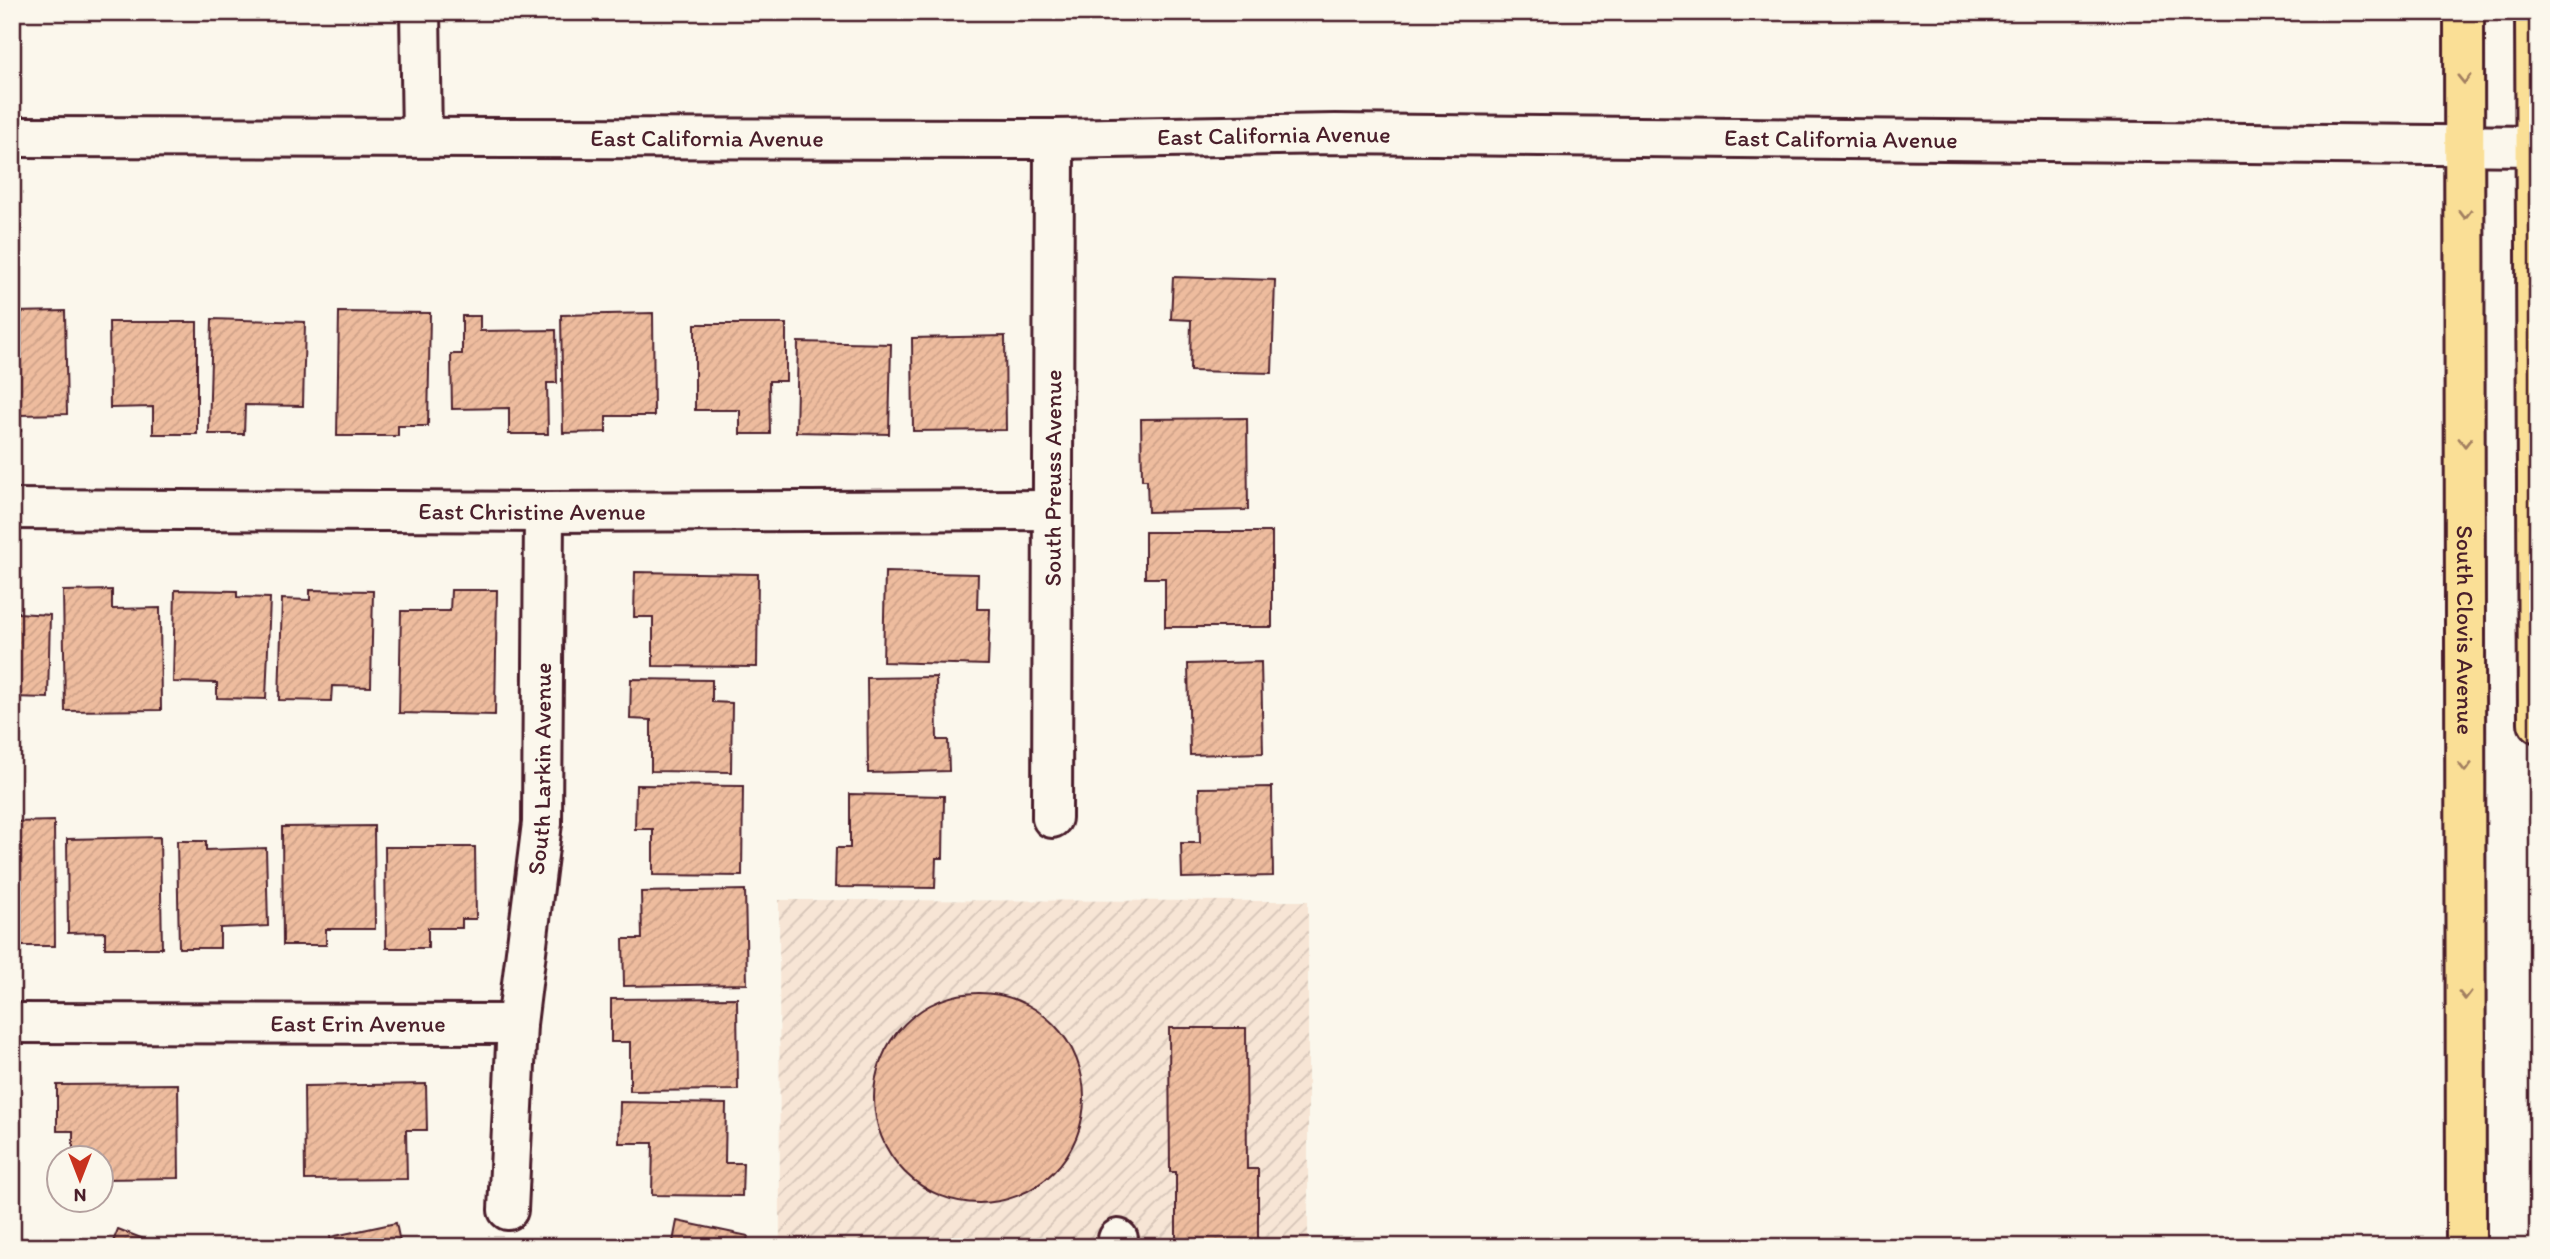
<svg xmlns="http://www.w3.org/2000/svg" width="2550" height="1259" viewBox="0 0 2550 1259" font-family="Itim,sans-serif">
	<defs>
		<pattern id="industrial-furrows" width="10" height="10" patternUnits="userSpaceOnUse" patternTransform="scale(1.75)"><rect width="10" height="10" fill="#f7e5d5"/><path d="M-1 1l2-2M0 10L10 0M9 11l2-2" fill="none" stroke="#d5c4b7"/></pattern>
		<pattern id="building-hatch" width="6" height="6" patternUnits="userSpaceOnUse" patternTransform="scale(1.75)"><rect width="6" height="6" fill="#eebc9e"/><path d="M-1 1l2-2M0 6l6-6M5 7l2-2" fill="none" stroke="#cea188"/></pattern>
	</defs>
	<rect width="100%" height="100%" fill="#fbf7ec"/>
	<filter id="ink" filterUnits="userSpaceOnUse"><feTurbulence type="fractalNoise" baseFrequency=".0143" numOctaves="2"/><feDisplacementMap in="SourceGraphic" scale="14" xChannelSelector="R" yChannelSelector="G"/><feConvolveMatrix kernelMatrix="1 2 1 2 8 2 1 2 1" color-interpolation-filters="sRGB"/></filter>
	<g filter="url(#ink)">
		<!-- industrial -->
		<polygon fill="url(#industrial-furrows)" points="779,900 1308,901 1308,1247 780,1247"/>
		<!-- building -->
		<g fill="url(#building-hatch)" stroke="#4a1f2b" stroke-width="2">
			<polygon points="1173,277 1275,280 1272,373 1190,371 1191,320 1171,319"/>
			<polygon points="65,311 67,414 20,415 21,431 12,431 12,312"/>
			<polygon points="339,312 430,313 428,426 398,426 398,436 337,436"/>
			<polygon points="653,313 654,416 606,416 606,432 563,433 561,315"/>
			<polygon points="462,316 480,316 480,331 556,330 557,383 547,383 548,434 509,434 509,408 452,409 451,354 462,354"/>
			<polygon points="212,319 305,322 303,406 245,405 244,434 209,434"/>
			<polygon points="109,322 197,322 197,434 153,434 153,407 110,408"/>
			<polygon points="695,324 786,324 786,381 769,381 770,434 740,434 740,410 695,410"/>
			<polygon points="1005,336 1006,430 913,431 912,338"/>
			<polygon points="798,342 891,344 889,434 796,432"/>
			<polygon points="1247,418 1248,510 1148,512 1147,480 1142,480 1141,419"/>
			<polygon points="1145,532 1272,532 1272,627 1165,627 1165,578 1145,578"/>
			<polygon points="635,572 758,574 757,667 653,666 653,617 634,617"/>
			<polygon points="885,572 978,574 977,609 990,609 988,665 883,662"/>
			<polygon points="12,590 18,590 18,613 50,615 48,698 12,697"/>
			<polygon points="112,590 112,609 160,608 161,710 65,711 63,591"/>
			<polygon points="175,590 237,591 237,597 270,598 266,699 217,698 217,683 173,682"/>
			<polygon points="310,590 373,591 371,687 332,686 331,701 279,700 282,599 310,600"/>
			<polygon points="451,590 497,590 495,715 399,713 401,611 450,611"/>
			<polygon points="1261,662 1263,753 1190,755 1188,664"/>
			<polygon points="936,677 937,740 948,740 949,771 868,773 867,678"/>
			<polygon points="631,679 712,680 712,702 732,703 731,772 651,771 651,720 630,719"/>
			<polygon points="636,785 743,786 742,876 653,875 653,829 635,829"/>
			<polygon points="1272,787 1273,876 1182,878 1181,843 1200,843 1199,788"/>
			<polygon points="850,794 944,796 943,858 936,858 935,888 835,887 836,848 850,848"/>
			<polygon points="54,821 55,946 12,946 12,822"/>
			<polygon points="374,826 375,929 326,929 326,945 283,945 282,827"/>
			<polygon points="160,837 162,948 105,948 105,932 68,933 67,839"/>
			<polygon points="177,841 206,841 206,850 266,848 268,926 220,928 220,948 179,948"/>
			<polygon points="385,847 475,847 476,919 462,919 462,928 428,928 428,948 386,948"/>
			<polygon points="745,890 747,984 624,986 623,939 642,939 641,892"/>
			<circle cx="979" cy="1098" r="105"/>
			<polygon points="737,998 738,1090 630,1091 630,1042 611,1042 611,999"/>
			<polygon points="1169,1028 1246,1028 1247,1169 1258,1169 1258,1247 1176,1247 1176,1172 1170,1172"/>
			<polygon points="178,1084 179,1178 102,1179 102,1158 73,1158 73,1131 57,1131 57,1085"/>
			<polygon points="426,1084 427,1130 406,1130 407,1179 305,1180 304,1086"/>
			<polygon points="620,1102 726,1104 725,1163 743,1163 742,1196 652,1195 653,1143 619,1143"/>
			<polygon points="677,1221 748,1236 745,1247 672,1247"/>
			<polygon points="396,1223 401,1247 332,1247 330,1237"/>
			<polygon points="118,1229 164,1247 111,1247"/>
		</g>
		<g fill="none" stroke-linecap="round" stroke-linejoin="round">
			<defs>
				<g id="minor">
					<polyline points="420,12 422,137"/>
					<path id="s1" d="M12,137l1042,2 281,-5 1203,12"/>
					<path id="s2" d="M12,509l532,3 508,-2"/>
					<path id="s3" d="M1052,818l2,-679"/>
					<path id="s4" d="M12,1023l505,1"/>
					<path id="s5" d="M508,1210l9,-186 25,-201 2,-311"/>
					<polyline points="1118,1239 1119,1247"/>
				</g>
				<g id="major">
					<path id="s6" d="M2464,12l2,1235"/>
					<polyline points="2535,12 2538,723"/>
				</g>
			</defs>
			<!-- minor casing -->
			<use href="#minor" stroke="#4a1f2b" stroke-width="44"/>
			<!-- major casing -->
			<use href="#major" stroke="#4a1f2b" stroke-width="44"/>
			<!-- minor -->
			<use href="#minor" stroke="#fbf7ec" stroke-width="38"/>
			<!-- major -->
			<use href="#major" stroke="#fadf96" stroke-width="38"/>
		</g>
		<!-- one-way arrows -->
		<defs><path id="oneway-chevron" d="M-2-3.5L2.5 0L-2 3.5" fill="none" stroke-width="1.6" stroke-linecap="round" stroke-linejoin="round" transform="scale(1.75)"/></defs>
		<g stroke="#a27f60">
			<use href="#oneway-chevron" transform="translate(2464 79) rotate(89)"/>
			<use href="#oneway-chevron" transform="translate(2465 214) rotate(90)"/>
			<use href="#oneway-chevron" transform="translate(2465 442) rotate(90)"/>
			<use href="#oneway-chevron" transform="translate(2465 767) rotate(90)"/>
			<use href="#oneway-chevron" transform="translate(2465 995) rotate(90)"/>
		</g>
	</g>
	<g text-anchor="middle" stroke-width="5" stroke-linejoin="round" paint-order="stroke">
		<!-- street labels -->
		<g font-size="24" fill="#4a1f2b" stroke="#fbf7ec">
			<text dy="8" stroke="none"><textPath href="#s1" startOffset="1262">East California Avenue</textPath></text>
			<text dy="8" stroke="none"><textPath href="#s1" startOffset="695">East California Avenue</textPath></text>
			<text dy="8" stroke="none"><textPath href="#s1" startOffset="1829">East California Avenue</textPath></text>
			<text dy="8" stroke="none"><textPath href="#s3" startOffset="340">South Preuss Avenue</textPath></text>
			<text dy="8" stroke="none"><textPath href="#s2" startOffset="520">East Christine Avenue</textPath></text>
			<text dy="8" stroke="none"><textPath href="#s6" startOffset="618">South Clovis Avenue</textPath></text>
			<text dy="8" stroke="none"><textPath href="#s5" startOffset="443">South Larkin Avenue</textPath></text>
			<text dy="8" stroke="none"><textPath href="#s4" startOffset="346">East Erin Avenue</textPath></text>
		</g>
	</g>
	<!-- margin -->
	<rect width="2550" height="1259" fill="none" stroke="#fbf7ec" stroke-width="42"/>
	<rect x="21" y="21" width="2508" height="1217" fill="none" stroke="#4a1f2b" stroke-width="2.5" filter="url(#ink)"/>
	<!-- north arrow -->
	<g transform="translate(80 1179) rotate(180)"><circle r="33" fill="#fbf7ec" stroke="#b4a19f" stroke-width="2"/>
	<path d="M0-5L12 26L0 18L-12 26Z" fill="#c8321e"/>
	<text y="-10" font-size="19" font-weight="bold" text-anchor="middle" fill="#4a1f2b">N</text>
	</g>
</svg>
